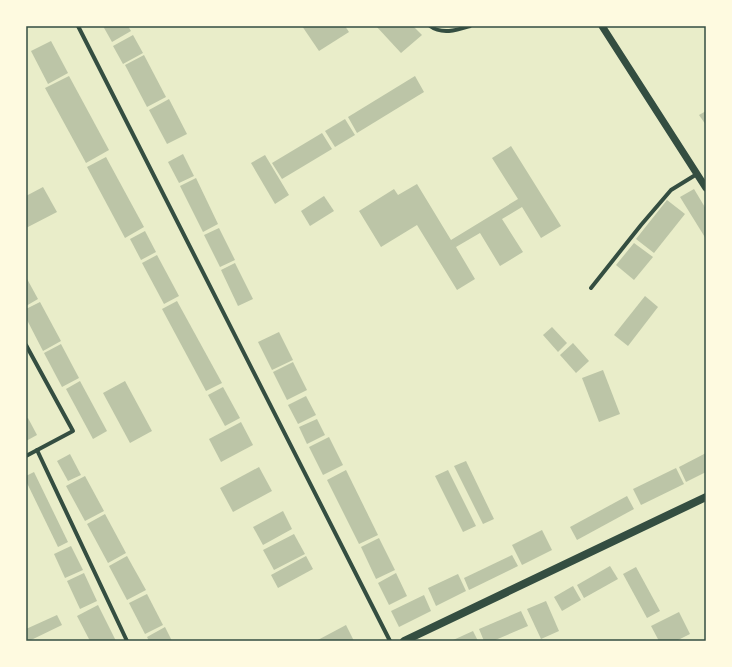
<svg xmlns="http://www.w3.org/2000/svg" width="732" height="667" viewBox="0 0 732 667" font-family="Roboto,sans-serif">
	<rect width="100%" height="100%" fill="#e9edc9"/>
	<!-- building -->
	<g fill="#bcc5a7">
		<polygon points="103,26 128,26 131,31 112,42"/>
		<polygon points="302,26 345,26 349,32 319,51"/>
		<polygon points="376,26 413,26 422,35 401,53"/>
		<polygon points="133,35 143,53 123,64 113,46"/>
		<polygon points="51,41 68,73 48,84 31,51"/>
		<polygon points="144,55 166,97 147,107 125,65"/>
		<polygon points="69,76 109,150 86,163 45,88"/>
		<polygon points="415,76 424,92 357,133 348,117"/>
		<polygon points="169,99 187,134 167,144 149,110"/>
		<polygon points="706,111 706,125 699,115"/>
		<polygon points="345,119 355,135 335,147 325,131"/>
		<polygon points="322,133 332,149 282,179 272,163"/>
		<polygon points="511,146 561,226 541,238 522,207 502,219 523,252 500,266 480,233 456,247 475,279 457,290 417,225 381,247 359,211 394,189 398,195 417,184 451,240 518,199 492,158"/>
		<polygon points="183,154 194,176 179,183 168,162"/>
		<polygon points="265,155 289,195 275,204 251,163"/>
		<polygon points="106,157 144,227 125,238 87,167"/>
		<polygon points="196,178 218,224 203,232 180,186"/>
		<polygon points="43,187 57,212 26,228 26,196"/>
		<polygon points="694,189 706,209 706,239 680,197"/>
		<polygon points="324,196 334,211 310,226 301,211"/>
		<polygon points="667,200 685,214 654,253 636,239"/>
		<polygon points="219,228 235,260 220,267 204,235"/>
		<polygon points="145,231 156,252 141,260 130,239"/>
		<polygon points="634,243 653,257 634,280 616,265"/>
		<polygon points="157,255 179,296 164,304 142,263"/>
		<polygon points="235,263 253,299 238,306 221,270"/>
		<polygon points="26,277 38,299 26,306"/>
		<polygon points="645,296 658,307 628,346 614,335"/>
		<polygon points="177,301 222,383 206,391 162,309"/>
		<polygon points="40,302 61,341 43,351 26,318 26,309"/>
		<polygon points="552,327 567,343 558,352 543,335"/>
		<polygon points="279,332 293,360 272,370 258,342"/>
		<polygon points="573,343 589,361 576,373 560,355"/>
		<polygon points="61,344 79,378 62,387 44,353"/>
		<polygon points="293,362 307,390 287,400 273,372"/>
		<polygon points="603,370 620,414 599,422 582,378"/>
		<polygon points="80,381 107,431 93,439 66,389"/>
		<polygon points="125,381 152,431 130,443 103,393"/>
		<polygon points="223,387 240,418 225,426 208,395"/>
		<polygon points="306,396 316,415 298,424 288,405"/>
		<polygon points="28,418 37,435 26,441 26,419"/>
		<polygon points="317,419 325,435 307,444 299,427"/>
		<polygon points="241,422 253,445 221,462 209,439"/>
		<polygon points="329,437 343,465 323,475 309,447"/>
		<polygon points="706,453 706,472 686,482 679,467"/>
		<polygon points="70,454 81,475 68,481 57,461"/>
		<polygon points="466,461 494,519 483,524 454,466"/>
		<polygon points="259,467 272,491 233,512 220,488"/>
		<polygon points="676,468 684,484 641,505 633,489"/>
		<polygon points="346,470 378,535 359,544 327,480"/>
		<polygon points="448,470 476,526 463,532 435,476"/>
		<polygon points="34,472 68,542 58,547 26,481 26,476"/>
		<polygon points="85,476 104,511 85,521 66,486"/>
		<polygon points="627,496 634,509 577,540 570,527"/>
		<polygon points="283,511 292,529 263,545 253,527"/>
		<polygon points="105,514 126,553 108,563 87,524"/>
		<polygon points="542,530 552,550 522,565 512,545"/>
		<polygon points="294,534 305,554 274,570 263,550"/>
		<polygon points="379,538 395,570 376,579 361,547"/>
		<polygon points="71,546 83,570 65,578 54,554"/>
		<polygon points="512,555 518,566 469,590 464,578"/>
		<polygon points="127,556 146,590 127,600 109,566"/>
		<polygon points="306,556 313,569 278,588 271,575"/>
		<polygon points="610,566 618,579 584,598 577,585"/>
		<polygon points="636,567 660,611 647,618 623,574"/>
		<polygon points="84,573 97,601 80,609 67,581"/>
		<polygon points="396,573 407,596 389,605 378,583"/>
		<polygon points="458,574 466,591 436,606 428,588"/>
		<polygon points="573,586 581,600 562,611 554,597"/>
		<polygon points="147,594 163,625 145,634 129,603"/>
		<polygon points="424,595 431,611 399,627 391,611"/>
		<polygon points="546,601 559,631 541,639 527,609"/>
		<polygon points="98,605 116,641 90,641 77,616"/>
		<polygon points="521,611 528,626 493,641 484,641 479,629"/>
		<polygon points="679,612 690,634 676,641 659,641 651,626"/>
		<polygon points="57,615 62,625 29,641 26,641 26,629"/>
		<polygon points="346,625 354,641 316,641"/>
		<polygon points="165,627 172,641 149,641 147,637"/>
		<polygon points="473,631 478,641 451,641"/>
	</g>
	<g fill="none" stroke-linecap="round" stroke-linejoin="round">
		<!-- minor -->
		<g stroke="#344e41" stroke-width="4">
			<polyline points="78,26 390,641"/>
			<path d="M430,26c12,9 27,4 40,0"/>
			<polyline points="591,288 641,225 671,190 697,174"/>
			<polyline points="26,345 73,431 26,456"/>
			<polyline points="37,450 127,641"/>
		</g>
		<!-- tertiary -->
		<polyline stroke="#344e41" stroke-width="7" points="602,26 706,188"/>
		<!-- secondary -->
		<polyline stroke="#344e41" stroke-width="8" points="404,641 706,497"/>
	</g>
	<!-- border -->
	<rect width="732" height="667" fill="none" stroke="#fefae0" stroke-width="54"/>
	<rect x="27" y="27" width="678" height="613" fill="none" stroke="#344e41" stroke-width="1.5"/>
</svg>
